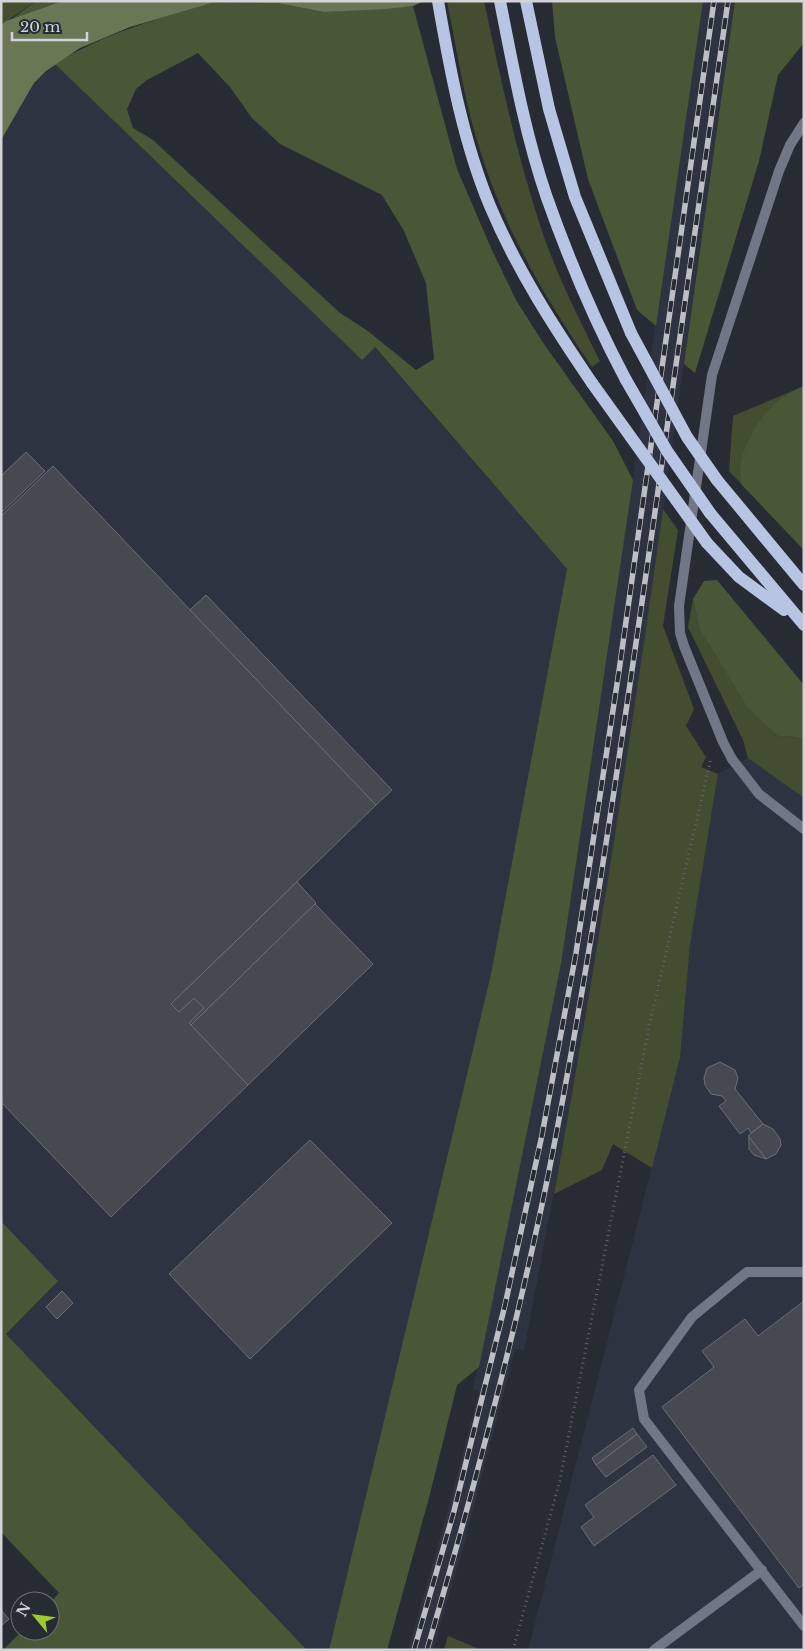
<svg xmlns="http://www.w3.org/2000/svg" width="805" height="1651" viewBox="0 0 805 1651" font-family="'Libre Baskerville',serif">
	<rect width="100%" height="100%" fill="#272b33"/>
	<!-- built -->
	<g fill="#2e3341">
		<polygon points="703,1 735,1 624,785 579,1059 524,1351 515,1349 466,1538 433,1650 408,1650 446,1517 479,1392 473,1389 561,964"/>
		<polygon points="55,64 362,360 374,347 567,569 491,974 329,1650 308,1650 6,1334 58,1281 1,1221 1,140 34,83"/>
		<polygon points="748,758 804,798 804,1650 528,1650 680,1058 690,945 718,774"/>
	</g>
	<!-- green -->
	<g fill="#434e30">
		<polygon points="1,1 36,1 1,25"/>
		<path d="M447,1h37c17,80 34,159 60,236 15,42 36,84 56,124l-8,6c-47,-69 -89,-140 -113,-220 -15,-47 -22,-97 -32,-146z"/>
		<polygon points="804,386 804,550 729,471 733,416"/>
		<path d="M663,509l15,21 -15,96 31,83 -8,17 20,31 -5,10 17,7 -28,171 -10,113 -28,110 -39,-24 -11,26 -48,24c42,-227 77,-456 109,-685z"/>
		<polygon points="693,599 699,627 778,736 797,737 804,741 804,798 748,758 743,740 688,627"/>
		<polygon points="448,1636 477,1648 476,1650 444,1650"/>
	</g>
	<!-- forest -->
	<g fill="#4a5736" fill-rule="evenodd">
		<polygon points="36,1 62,1 12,19"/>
		<polygon points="552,1 703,1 656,326 637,310 588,179 555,37"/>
		<polygon points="735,1 804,1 804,43 778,75 759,161 695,373 684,364"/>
		<path d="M215,2l62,1 47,9 89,-6 44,163 34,79 25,52 28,44 69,97 20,39 -72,484 -82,403 -22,18 -27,109 -43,156h-58l162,-676 76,-405 -192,-222 -13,13 -307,-296c50,-31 104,-46 160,-62zM198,53l32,34 22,31 28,26 102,51 22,36 22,52 8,76 -18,11 -48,-39 -28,-18 -187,-173 -20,-12 -6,-19 9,-20 11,-9z"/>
		<path d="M804,386v164l-63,-66c0,-7 -1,-16 0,-23 9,-34 31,-62 63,-75z"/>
		<polygon points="717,580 804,685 804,741 797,737 778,736 748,708 699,627 693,599 704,581"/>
		<polygon points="1,1221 58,1281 6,1334 307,1650 3,1650 22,1631 50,1631 50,1603 59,1593 1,1532"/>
	</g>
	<!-- water -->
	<polygon fill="#6a7755" points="62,1 424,1 413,6 386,9 324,12 277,3 215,2 130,27 80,48 46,71 34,83 1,140 1,25 6,21"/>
	<!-- building -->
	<g fill="#464952" stroke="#6a6e78">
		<polygon points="26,452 45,471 1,513 1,476"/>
		<polygon points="53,466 376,805 171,1004 179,1012 194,998 204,1008 189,1023 248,1085 111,1217 1,1102 1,516"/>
		<polygon points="206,595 392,790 376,805 190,610"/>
		<polygon points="297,882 316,903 191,1025 189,1023 204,1008 194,998 179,1012 171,1004"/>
		<polygon points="315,904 373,964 248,1085 191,1025"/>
		<polygon points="720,1062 735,1070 738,1078 735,1089 763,1124 751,1133 748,1128 740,1134 719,1106 726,1101 722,1096 711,1094 705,1085 704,1078 707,1068"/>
		<polygon points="763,1124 773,1129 780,1139 781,1145 776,1154 766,1159 748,1136"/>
		<polygon points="749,1137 766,1159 754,1155 749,1149"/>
		<polygon points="310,1140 392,1223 250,1359 169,1274"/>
		<polygon points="62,1291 73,1303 57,1319 46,1307"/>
		<polygon points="804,1301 804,1584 799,1588 662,1407 714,1367 702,1351 745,1319 758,1336"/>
		<polygon points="633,1428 637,1434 596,1465 592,1458"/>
		<polygon points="637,1434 647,1447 606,1477 596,1465"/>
		<polygon points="653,1455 676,1485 594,1546 581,1527 594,1517 585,1505"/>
		<polygon points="1,1610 9,1619 1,1626"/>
	</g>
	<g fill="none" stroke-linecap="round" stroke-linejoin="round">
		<!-- path -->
		<polyline stroke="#61646c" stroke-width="3" stroke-dasharray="1 4" stroke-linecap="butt" points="513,1650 560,1480 650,1022 711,758"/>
		<!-- service -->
		<g stroke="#717786" stroke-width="10">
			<polyline points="732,759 759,794 804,829"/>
			<polyline points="804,1272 747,1272 692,1317 639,1390 644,1419 804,1626"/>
			<polyline points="654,1650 762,1570"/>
		</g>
		<!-- minor -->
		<polyline stroke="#717786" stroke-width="10" points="732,759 723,742 684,646 680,633 679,606 712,375 779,171 790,145 804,123"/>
		<!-- primary -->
		<g stroke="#b8c4e3" stroke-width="12">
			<path d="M438,1c12,69 25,140 52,205 27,64 64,121 102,177"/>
			<path d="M500,1c13,66 25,133 47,197 22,62 48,124 79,182"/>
			<polyline points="526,1 549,109 575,197 631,333"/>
			<polyline points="717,480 804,585"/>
			<polyline points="710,513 804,625"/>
			<polyline points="707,543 739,577 784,610"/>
		</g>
		<defs>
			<g id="rail">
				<polyline points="414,1650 454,1511 505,1305 542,1135 576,953 619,671 714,1"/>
				<path d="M427,1650c46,-157 88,-314 121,-474 38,-190 66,-382 94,-574 29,-200 57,-400 86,-601"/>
			</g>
		</defs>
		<!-- rail casing -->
		<use href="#rail" stroke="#bdbfc5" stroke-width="5.5"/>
		<!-- rail -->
		<use href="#rail" stroke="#272b33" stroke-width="4" stroke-dasharray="11" stroke-linecap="butt"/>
		<!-- primary-bridge -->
		<g stroke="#b8c4e3" stroke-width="12">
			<polyline points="631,333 687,437 717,480"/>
			<polyline points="626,380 667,451 710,513"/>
			<polyline points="592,383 707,543"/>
		</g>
	</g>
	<!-- border -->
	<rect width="805" height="1651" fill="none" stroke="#d2d4da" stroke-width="5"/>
	<!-- north arrow -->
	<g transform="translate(35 1616) rotate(299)"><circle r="24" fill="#272b33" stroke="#6b6f76"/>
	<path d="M0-4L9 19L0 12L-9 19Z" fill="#9dca30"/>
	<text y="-8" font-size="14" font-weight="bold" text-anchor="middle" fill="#d2d4da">N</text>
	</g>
	<!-- scale -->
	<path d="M12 32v8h75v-8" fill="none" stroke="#d2d4da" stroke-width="2.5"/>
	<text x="20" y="32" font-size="15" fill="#d2d4da" stroke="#272b33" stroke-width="4" paint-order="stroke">20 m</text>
</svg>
